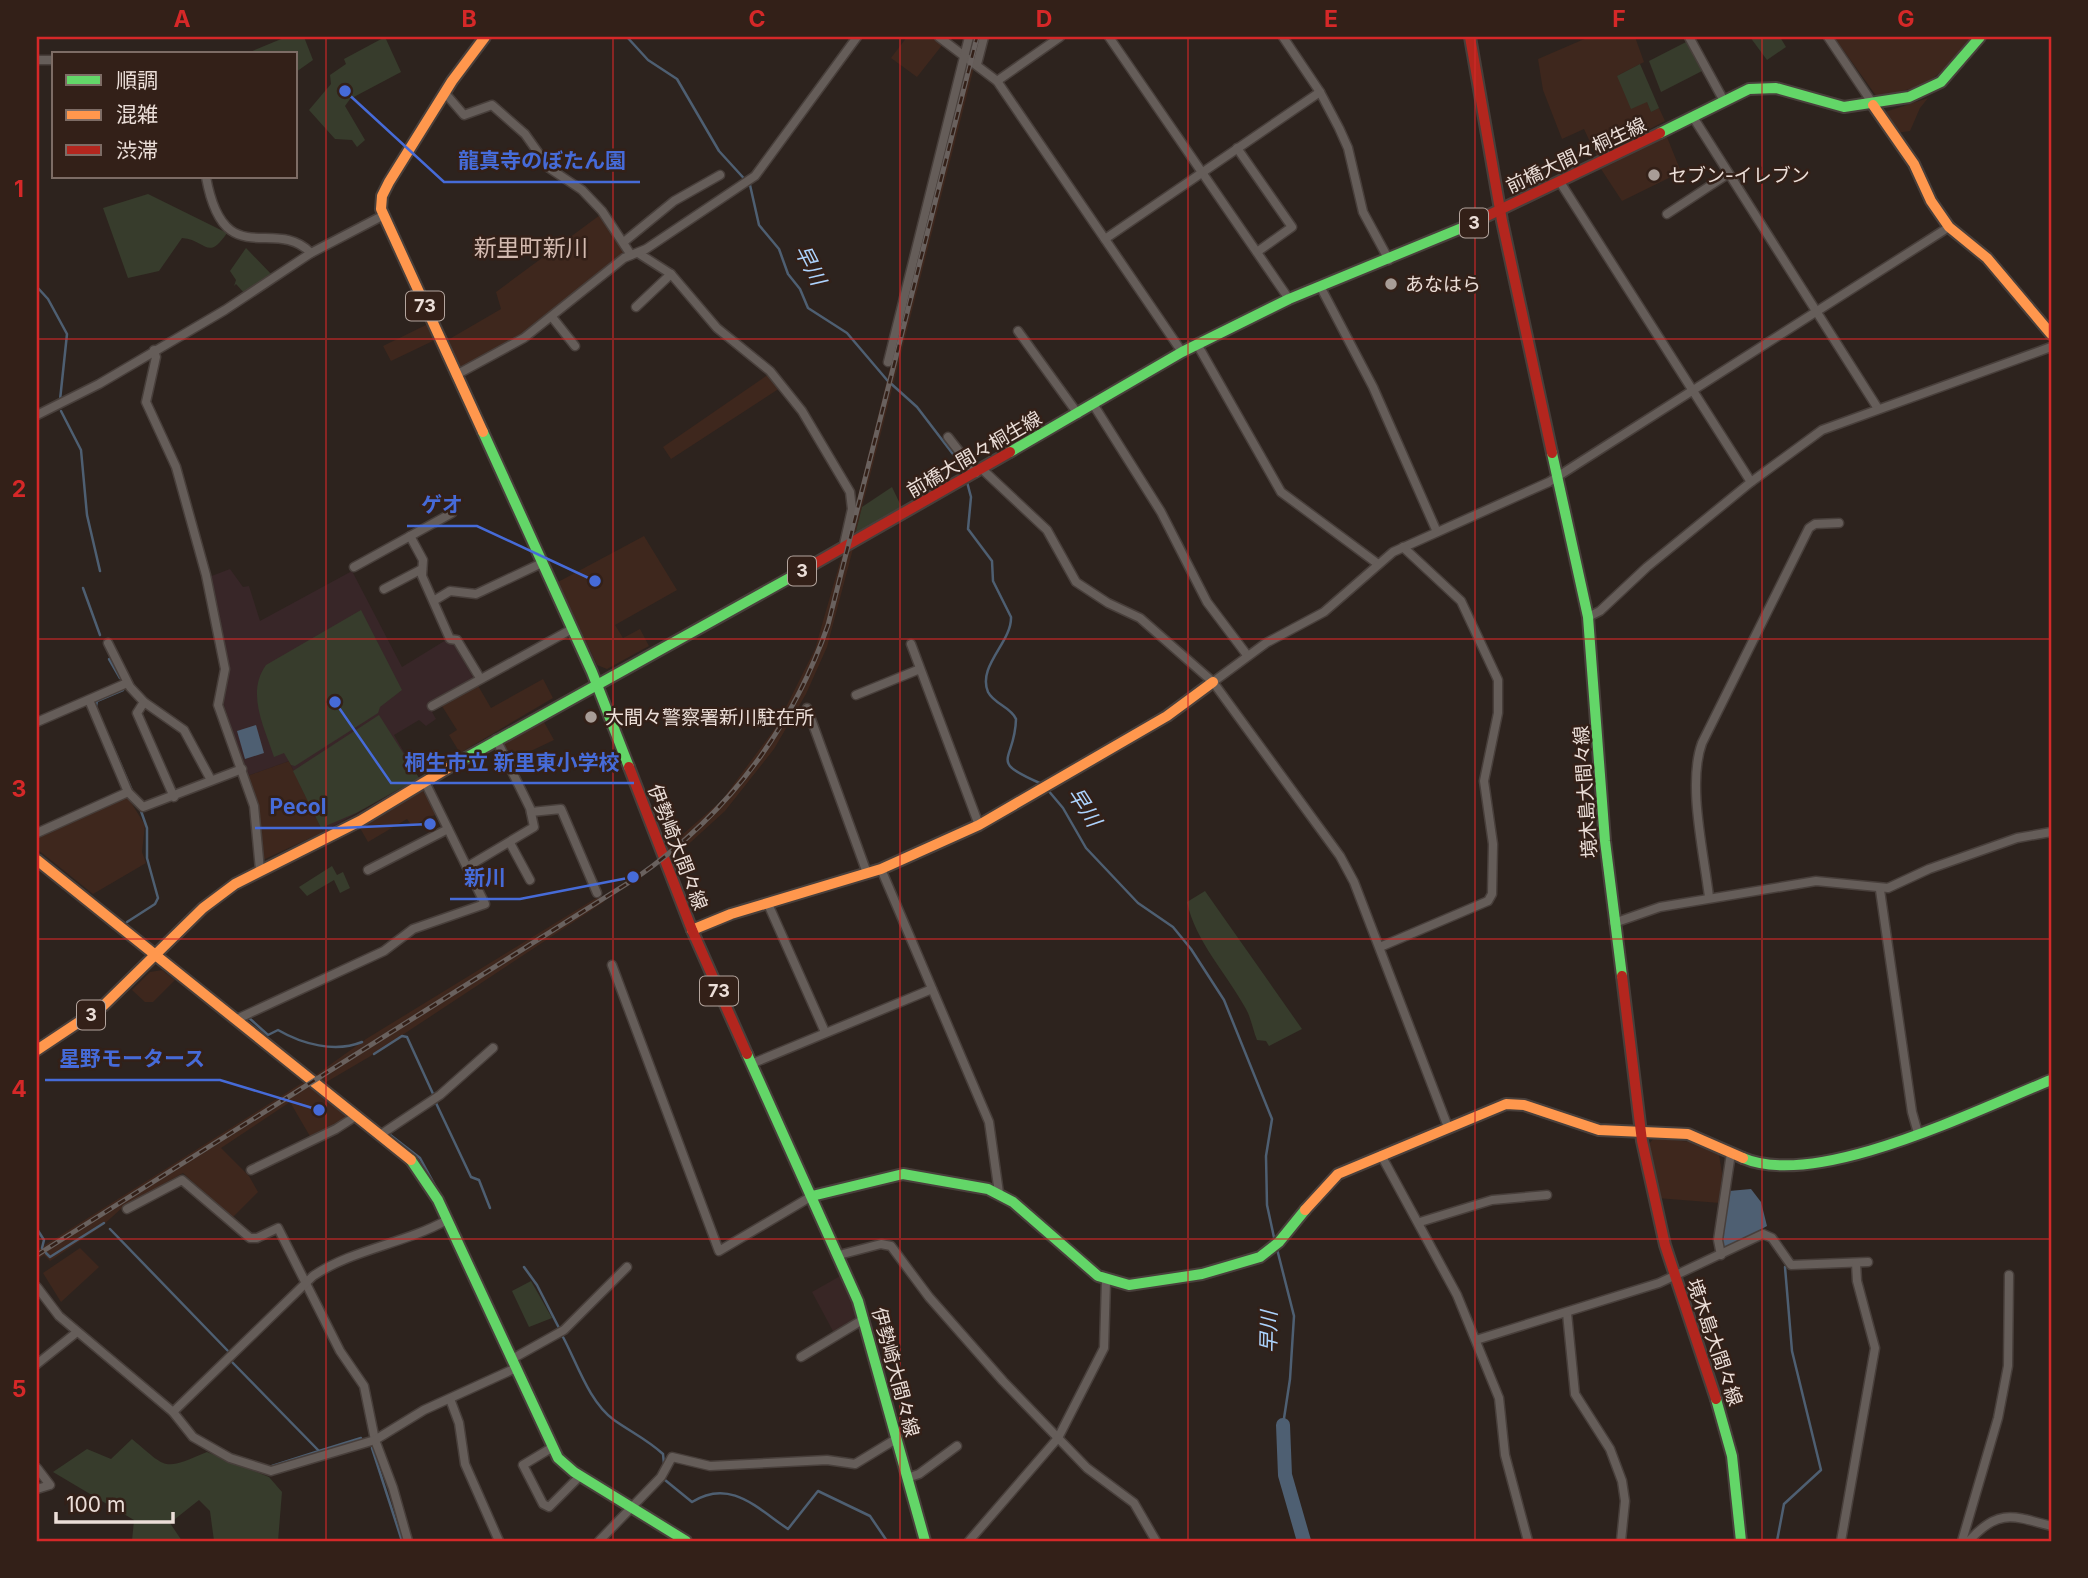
<svg xmlns="http://www.w3.org/2000/svg" width="2088" height="1578" viewBox="0 0 2088 1578" font-family="Inter,'Noto Sans JP',sans-serif">
	<rect width="100%" height="100%" fill="#2d231e"/>
	<!-- built -->
	<g fill="#3e271d">
		<polygon points="907,37 933,37 943,44 917,77 891,58"/>
		<polygon points="1589,37 1635,37 1644,62 1617,76 1647,102 1651,112 1659,108 1665,121 1597,157 1584,129 1562,139 1543,90 1538,59"/>
		<polygon points="1834,37 1971,37 1945,69 1929,81 1918,87 1877,97"/>
		<polygon points="966,63 974,67 855,535 847,540"/>
		<polygon points="1928,98 1920,108 1910,131 1896,133 1882,113"/>
		<polygon points="1667,137 1681,172 1622,201 1601,169"/>
		<polygon points="600,215 625,254 522,335 464,368 458,366 446,341 501,309 496,292"/>
		<polygon points="428,324 435,340 391,361 383,346"/>
		<polygon points="769,374 780,388 671,459 663,447"/>
		<polygon points="644,536 677,590 615,625 623,638 640,629 649,646 607,669 597,665 558,582"/>
		<polygon points="853,549 827,647 806,694 774,749 725,811 670,861 666,849 722,800 776,727 815,649 842,555"/>
		<polygon points="543,679 553,698 460,753 449,735 457,730 442,706 477,684 491,708"/>
		<polygon points="544,722 554,740 510,761 501,743"/>
		<polygon points="289,761 323,832 263,860 247,776"/>
		<polygon points="423,791 437,814 412,826 407,819 368,842 360,828"/>
		<polygon points="127,796 145,825 142,852 146,863 93,894 37,849 37,836"/>
		<polygon points="601,895 604,902 369,1057 323,1084 313,1077 366,1039"/>
		<polygon points="162,970 175,980 153,1002 145,1002 132,990 150,972"/>
		<polygon points="305,1081 350,1116 311,1138 290,1102 221,1148 249,1176 258,1192 232,1218 183,1173 123,1207 101,1227 50,1261 44,1255 37,1260 37,1250"/>
		<polygon points="1654,1138 1691,1142 1719,1155 1722,1173 1720,1203 1657,1198 1649,1144"/>
		<polygon points="80,1248 99,1267 61,1302 43,1273"/>
	</g>
	<!-- education -->
	<polygon fill="#382628" points="230,569 243,587 249,586 260,621 352,571 402,667 446,640 453,643 477,684 432,712 436,719 426,726 419,720 394,735 419,778 323,832 289,761 247,776 222,699 229,674 209,577"/>
	<!-- medical -->
	<polygon fill="#382625" points="842,1275 857,1318 834,1333 812,1292"/>
	<!-- green -->
	<g fill="#373c2c">
		<polygon points="286,37 304,37 313,60 296,72 296,54 245,54"/>
		<polygon points="385,37 401,72 350,99 345,106 365,140 357,147 352,140 335,139 309,110 331,84 330,75 346,64 344,59"/>
		<polygon points="1750,37 1780,37 1786,47 1767,60"/>
		<polygon points="1688,41 1704,70 1661,92 1649,61"/>
		<polygon points="1640,64 1659,108 1651,112 1647,102 1631,109 1617,76"/>
		<path d="M148,194l79,39c-20,29 -20,7 -45,5l-23,33 -31,7 -25,-70z"/>
		<polygon points="246,248 272,275 245,294 236,284 234,286 236,280 230,271"/>
		<polygon points="892,487 902,508 855,535 862,507"/>
		<path d="M361,610l41,80 -22,17 -2,6 -83,53 -4,-1 -7,-12 -10,4c-10,-31 -28,-64 -8,-92z"/>
		<polygon points="379,715 419,778 356,813 321,828 293,771"/>
		<polygon points="332,866 337,875 343,872 350,888 340,893 334,880 307,896 299,887"/>
		<path d="M1205,891l97,138 -33,17 -3,-5 -9,-1c-4,-10 -6,-22 -11,-31 -19,-35 -51,-68 -59,-107z"/>
		<polygon points="531,1281 552,1318 529,1327 512,1291"/>
		<path d="M132,1439c36,30 30,32 75,13l62,25 13,15 -4,49h-64l-4,-30 -11,-11 -29,23 12,18h-50l2,-21 -81,-48 34,-23 24,10z"/>
	</g>
	<!-- water -->
	<g fill="#4e5f72">
		<polygon points="256,725 264,753 245,759 237,731"/>
		<polygon points="1751,1189 1761,1202 1767,1226 1726,1249 1720,1243 1729,1191"/>
	</g>
	<g fill="none" stroke-linecap="round" stroke-linejoin="round">
		<!-- stream -->
		<g stroke="#4e5f72" stroke-width="2.5">
			<polyline points="627,37 648,60 677,79 719,151 750,185 759,225 779,249 788,274 800,289 808,308 847,333 887,380 917,407 959,462 963,473"/>
			<polyline points="37,287 48,299 67,334 60,400"/>
			<polyline points="61,411 81,450 87,515 100,571"/>
			<path d="M967,482l4,15 -3,32 24,32 1,20 18,36c1,25 -34,49 -23,75 6,12 23,15 28,27 -1,44 -30,41 26,65"/>
			<polyline points="83,588 100,635"/>
			<polyline points="109,659 120,678"/>
			<polyline points="96,706 97,701 123,690"/>
			<polyline points="111,742 133,793"/>
			<polyline points="1047,789 1063,808 1086,848 1138,903 1173,927 1191,949 1224,1000 1272,1119 1266,1156 1267,1205 1275,1242"/>
			<polyline points="127,922 155,904 158,898 147,858 147,828 141,811"/>
			<path d="M247,1016l21,19 10,-5c24,14 57,23 84,12"/>
			<polyline points="374,1054 402,1036 407,1037 434,1096"/>
			<polyline points="436,1103 471,1177 479,1180 490,1208"/>
			<polyline points="389,1134 420,1158 438,1191"/>
			<polyline points="37,1229 44,1240 42,1248"/>
			<polyline points="110,1229 229,1352"/>
			<polyline points="1277,1249 1294,1316 1290,1379 1283,1425"/>
			<polyline points="46,1253 50,1257 104,1223"/>
			<polyline points="524,1267 537,1285 559,1328"/>
			<path d="M563,1337c14,26 26,65 51,83 17,12 34,20 49,34l1,10"/>
			<polyline points="518,1360 546,1420"/>
			<polyline points="231,1361 319,1451 361,1438"/>
			<polyline points="372,1448 402,1541"/>
			<polyline points="272,1466 319,1451"/>
			<path d="M665,1480l27,22c38,-24 65,6 96,27l30,-38 52,25 17,25"/>
			<polyline points="1777,1541 1784,1504 1821,1470 1792,1351 1785,1267"/>
		</g>
		<!-- river -->
		<polyline stroke="#4e5f72" stroke-width="14" points="1283,1425 1285,1475 1304,1541"/>
		<defs>
			<g id="street">
				<polyline points="939,37 997,81 1182,352"/>
				<polyline points="1109,37 1289,299"/>
				<polyline points="1283,37 1320,92 1339,128 1348,148 1363,212 1389,260"/>
				<polyline points="1689,37 1724,101"/>
				<polyline points="1828,37 1873,104"/>
				<polyline points="37,60 54,60"/>
				<polyline points="977,64 984,37"/>
				<polyline points="997,81 1060,37"/>
				<polyline points="445,93 464,115 492,105 525,134 549,168 582,190 602,211 631,255"/>
				<polyline points="1693,117 1877,407"/>
				<polyline points="1237,148 1292,227 1257,252"/>
				<path d="M206,177c18,98 68,38 105,76"/>
				<polyline points="1560,182 1751,482"/>
				<polyline points="1667,214 1728,174"/>
				<polyline points="1105,239 1320,92"/>
				<polyline points="625,241 674,201 720,175"/>
				<polyline points="638,253 671,274 717,328 770,371 802,411 850,492 852,509 843,549"/>
				<polyline points="1320,286 1373,387 1437,532"/>
				<polyline points="636,307 671,274"/>
				<polyline points="552,317 575,346"/>
				<polyline points="1018,331 1078,414"/>
				<polyline points="1197,344 1281,492 1378,564"/>
				<polyline points="154,350 156,357 146,402 176,467 206,575 225,669 218,705 254,806 260,870"/>
				<polyline points="888,362 969,37"/>
				<polyline points="456,375 524,338 624,258 646,249 755,176 857,37"/>
				<polyline points="1093,404 1161,512 1207,602 1247,655"/>
				<polyline points="37,415 99,384 225,310 311,253 384,215"/>
				<polyline points="948,437 976,473"/>
				<polyline points="983,470 1047,530 1076,582 1108,603 1140,618 1213,682 1340,856 1354,882 1448,1127"/>
				<polyline points="410,536 423,560 422,576 450,639 457,640 480,678"/>
				<polyline points="354,567 452,513"/>
				<polyline points="384,589 422,569"/>
				<polyline points="435,600 450,591 476,594 542,563"/>
				<polyline points="1588,617 1600,611 1647,567 1751,482 1822,430 2051,347"/>
				<polyline points="108,643 130,687 144,702 184,730 211,780"/>
				<polyline points="911,644 979,825"/>
				<polyline points="1213,682 1266,643 1324,612 1393,552 1549,482 1949,227"/>
				<polyline points="856,695 920,669"/>
				<polyline points="89,700 128,792 143,807 242,769"/>
				<polyline points="144,702 137,713 174,797"/>
				<polyline points="432,706 572,629"/>
				<polyline points="807,708 867,873"/>
				<polyline points="37,722 127,683"/>
				<polyline points="531,812 561,809 597,893"/>
				<polyline points="37,833 128,792"/>
				<polyline points="510,843 530,880"/>
				<polyline points="467,867 534,827 530,808 496,739"/>
				<polyline points="881,869 989,1122 999,1193"/>
				<polyline points="368,870 448,829"/>
				<polyline points="1880,890 1912,1112 1918,1133"/>
				<path d="M1709,897c-5,-44 -22,-113 -7,-154l107,-215 6,-4 24,-1"/>
				<polyline points="768,904 825,1032"/>
				<polyline points="1614,923 1660,907 1816,881 1888,888 1929,869 2017,838 2051,832"/>
				<polyline points="1380,947 1488,901 1492,894 1493,844 1484,781 1498,713 1498,680 1461,601 1403,547"/>
				<polyline points="612,965 719,1251 812,1196"/>
				<polyline points="237,1019 384,951 413,929 485,904 425,782"/>
				<polyline points="751,1064 932,989"/>
				<polyline points="380,1135 440,1095 493,1048"/>
				<polyline points="1381,1155 1457,1295 1499,1398 1505,1455 1528,1541"/>
				<polyline points="251,1170 336,1129 356,1116"/>
				<polyline points="127,1209 182,1180 250,1238 257,1238 278,1228 340,1351 364,1386 375,1440 393,1488 408,1541"/>
				<polyline points="1420,1222 1492,1200 1547,1195"/>
				<polyline points="839,1255 881,1244 891,1246 929,1297 1003,1381 1087,1468 1134,1503 1156,1541"/>
				<polyline points="1721,1255 1718,1240 1731,1153"/>
				<polyline points="37,1287 59,1316 173,1412 193,1437 230,1458 271,1471 375,1440 424,1410 516,1368"/>
				<polyline points="1567,1313 1575,1394 1610,1449 1622,1481 1625,1501 1621,1541"/>
				<polyline points="1476,1340 1659,1283 1763,1234 1772,1238 1791,1265 1868,1262"/>
				<polyline points="801,1357 864,1319"/>
				<polyline points="512,1359 564,1330 627,1267"/>
				<polyline points="37,1364 77,1332"/>
				<polyline points="450,1399 459,1423 465,1464 499,1541"/>
				<path d="M173,1412l140,-136c40,-27 91,-32 134,-56"/>
				<polyline points="553,1447 523,1465 543,1504 549,1507 580,1476"/>
				<polyline points="37,1468 50,1485 37,1489"/>
				<polyline points="907,1478 919,1474 957,1446"/>
				<polyline points="599,1541 661,1477 672,1457 710,1466 827,1460 855,1464 896,1439"/>
				<polyline points="969,1541 1058,1438 1104,1348 1106,1281"/>
				<polyline points="1841,1541 1875,1348 1857,1281 1856,1263"/>
				<polyline points="1962,1541 1998,1418 2008,1366 2009,1275"/>
				<path d="M1969,1541c29,-33 45,-25 82,-15"/>
			</g>
			<g id="fast">
				<polyline points="1660,133 1749,89 1776,88 1844,107 1909,97 1941,82 1980,37"/>
				<polyline points="483,432 592,672 629,767"/>
				<polyline points="1010,452 1182,352 1289,299 1464,227"/>
				<polyline points="1552,453 1588,617 1605,841 1622,976"/>
				<polyline points="453,765 793,576"/>
				<polyline points="747,1054 858,1301 925,1541"/>
				<path d="M1743,1158c74,32 235,-49 308,-78"/>
				<polyline points="411,1160 438,1200 558,1458 574,1472 686,1541"/>
				<polyline points="812,1196 903,1174 988,1189 1013,1202 1098,1276 1129,1285 1202,1274 1260,1257 1279,1242 1305,1210"/>
				<polyline points="1716,1399 1732,1456 1741,1541"/>
			</g>
			<g id="slow">
				<polyline points="1873,105 1914,164 1931,201 1949,227 1987,258 2051,334"/>
				<polyline points="483,432 381,209 382,196 389,182 452,81 485,37"/>
				<polyline points="37,860 411,1160"/>
				<polyline points="692,930 731,914 881,869 979,825 1167,716 1213,682"/>
				<polyline points="37,1050 103,1006 203,908 235,884 360,821 453,765"/>
				<polyline points="1305,1210 1338,1174 1506,1104 1524,1105 1599,1130 1688,1134 1743,1158"/>
			</g>
			<g id="jam">
				<polyline points="1470,37 1502,221 1552,453"/>
				<polyline points="1464,227 1660,133"/>
				<polyline points="793,576 1010,452"/>
				<polyline points="629,767 692,930 747,1054"/>
				<polyline points="1622,976 1642,1141 1665,1245 1716,1399"/>
			</g>
		</defs>
		<!-- street casing -->
		<use href="#street" stroke="#483f3b" stroke-width="11"/>
		<!-- fast casing -->
		<use href="#fast" stroke="#483f3b" stroke-width="14"/>
		<!-- slow casing -->
		<use href="#slow" stroke="#483f3b" stroke-width="14"/>
		<!-- jam casing -->
		<use href="#jam" stroke="#483f3b" stroke-width="14"/>
		<!-- street -->
		<use href="#street" stroke="#655d59" stroke-width="8"/>
		<!-- fast -->
		<use href="#fast" stroke="#63d668" stroke-width="10"/>
		<!-- slow -->
		<use href="#slow" stroke="#ff974d" stroke-width="10"/>
		<!-- jam -->
		<use href="#jam" stroke="#b3261e" stroke-width="10"/>
		<defs>
			<path id="rail" d="M37,1255l599,-377c92,-64 155,-147 192,-253l149,-588"/>
		</defs>
		<!-- rail casing -->
		<use href="#rail" stroke="#69615e" stroke-width="5"/>
		<!-- rail -->
		<use href="#rail" stroke="#332018" stroke-width="2.5" stroke-dasharray="8" stroke-linecap="butt"/>
	</g>
	<!-- grid -->
	<path fill="none" stroke="#d62828" stroke-width="2" stroke-opacity="0.55" d="M326,37v1504M613,37v1504M900,37v1504M1188,37v1504M1475,37v1504M1762,37v1504M37,339h2014M37,639h2014M37,939h2014M37,1239h2014"/>
	<!-- markers -->
	<g fill="#a89d97" stroke="#332018" stroke-width="2.5">
		<circle cx="1654" cy="175" r="7"/>
		<circle cx="1391" cy="284" r="7"/>
		<circle cx="591" cy="717" r="7"/>
	</g>
	<g text-anchor="middle" stroke-width="5" stroke-linejoin="round" paint-order="stroke">
		<!-- shield labels -->
		<g fill="#332018" stroke="#b4a59e" stroke-width="2">
			<rect x="1460" y="208.5" width="28" height="29" rx="5"/>
			<rect x="406" y="291.5" width="38" height="29" rx="5"/>
			<rect x="788" y="556.5" width="28" height="29" rx="5"/>
			<rect x="700" y="976.5" width="38" height="29" rx="5"/>
			<rect x="77" y="1000.5" width="28" height="29" rx="5"/>
		</g>
		<g font-size="18" font-weight="bold" fill="#ebded8">
			<text x="1474" y="229">3</text>
			<text x="425" y="312">73</text>
			<text x="802" y="577">3</text>
			<text x="719" y="997">73</text>
			<text x="91" y="1021">3</text>
		</g>
		<!-- street labels -->
		<g font-size="19" fill="#ebded8" stroke="#332018">
			<text transform="translate(1576 155) rotate(-25)" y="7">前橋大間々桐生線</text>
			<text transform="translate(974 454) rotate(-30)" y="7">前橋大間々桐生線</text>
			<text transform="translate(1585 792) rotate(-94)" y="7">境木島大間々線</text>
			<text transform="translate(678 847) rotate(69)" y="7">伊勢崎大間々線</text>
			<text transform="translate(1715 1342) rotate(71)" y="7">境木島大間々線</text>
			<text transform="translate(896 1372) rotate(75)" y="7">伊勢崎大間々線</text>
		</g>
		<!-- poi labels -->
		<g font-size="19" fill="#ebded8" stroke="#332018" text-anchor="start">
			<text x="1668" y="182">セブン-イレブン</text>
			<text x="1405" y="291">あなはら</text>
			<text x="605" y="724">大間々警察署新川駐在所</text>
		</g>
		<!-- water labels -->
		<g font-size="21" font-style="italic" fill="#acd3fd" stroke="#332018">
			<text transform="translate(810 265) rotate(63)" y="7">早川</text>
			<text transform="translate(1084 807) rotate(57)" y="7">早川</text>
			<text transform="translate(1269 1332) rotate(-89)" y="7">早川</text>
		</g>
		<!-- quarter labels -->
		<g font-size="23" fill="#d3bab0" stroke="#332018">
			<text x="531" y="256">新里町新川</text>
		</g>
	</g>
	<!-- callouts -->
	<path fill="none" stroke="#466bd8" stroke-width="2.5" d="M345 91L444 182H640M595 581L477 526H407M335 702L391 783H634M430 824L340 828H255M633 877L520 899H450M319 1110L220 1080H45"/>
	<g fill="#466bd8" stroke="#332018" stroke-width="2.5">
		<circle cx="345" cy="91" r="7"/>
		<circle cx="595" cy="581" r="7"/>
		<circle cx="335" cy="702" r="7"/>
		<circle cx="430" cy="824" r="7"/>
		<circle cx="633" cy="877" r="7"/>
		<circle cx="319" cy="1110" r="7"/>
	</g>
	<g font-size="21" text-anchor="middle" font-weight="bold" fill="#466bd8" stroke="#332018" stroke-width="5" stroke-linejoin="round" paint-order="stroke">
		<text x="542" y="168">龍真寺のぼたん園</text>
		<text x="442" y="512">ゲオ</text>
		<text x="512" y="770">桐生市立 新里東小学校</text>
		<text x="298" y="814">Pecol</text>
		<text x="485" y="885">新川</text>
		<text x="132" y="1066">星野モータース</text>
	</g>
	<!-- border -->
	<rect width="2088" height="1578" fill="none" stroke="#332018" stroke-width="77"/>
	<!-- legend -->
	<rect x="52" y="52" width="245" height="126" fill="#332018" stroke="#7d6c65" stroke-width="2"/>
	<rect x="66" y="75" width="35" height="10" fill="#63d668" stroke="#7d6c65" stroke-width="2"/>
	<text x="116" y="88" font-size="21" fill="#ebded8">順調</text>
	<rect x="66" y="110" width="35" height="10" fill="#ff974d" stroke="#7d6c65" stroke-width="2"/>
	<text x="116" y="122" font-size="21" fill="#ebded8">混雑</text>
	<rect x="66" y="145" width="35" height="10" fill="#b3261e" stroke="#7d6c65" stroke-width="2"/>
	<text x="116" y="158" font-size="21" fill="#ebded8">渋滞</text>
	<!-- scale -->
	<path d="M56 1512v10h117v-10" fill="none" stroke="#ebded8" stroke-width="3.5"/>
	<text x="66" y="1512" font-size="21" fill="#ebded8" stroke="#332018" stroke-width="5" paint-order="stroke">100 m</text>
	<rect x="38" y="38" width="2012" height="1502" fill="none" stroke="#d62828" stroke-width="2.5"/>
	<g font-size="23" text-anchor="middle" font-weight="bold" fill="#d62828">
		<text x="182" y="27">A</text>
		<text x="469" y="27">B</text>
		<text x="757" y="27">C</text>
		<text x="1044" y="27">D</text>
		<text x="1331" y="27">E</text>
		<text x="1619" y="27">F</text>
		<text x="1906" y="27">G</text>
		<text x="19" y="197">1</text>
		<text x="19" y="497">2</text>
		<text x="19" y="797">3</text>
		<text x="19" y="1097">4</text>
		<text x="19" y="1397">5</text>
	</g>
</svg>
